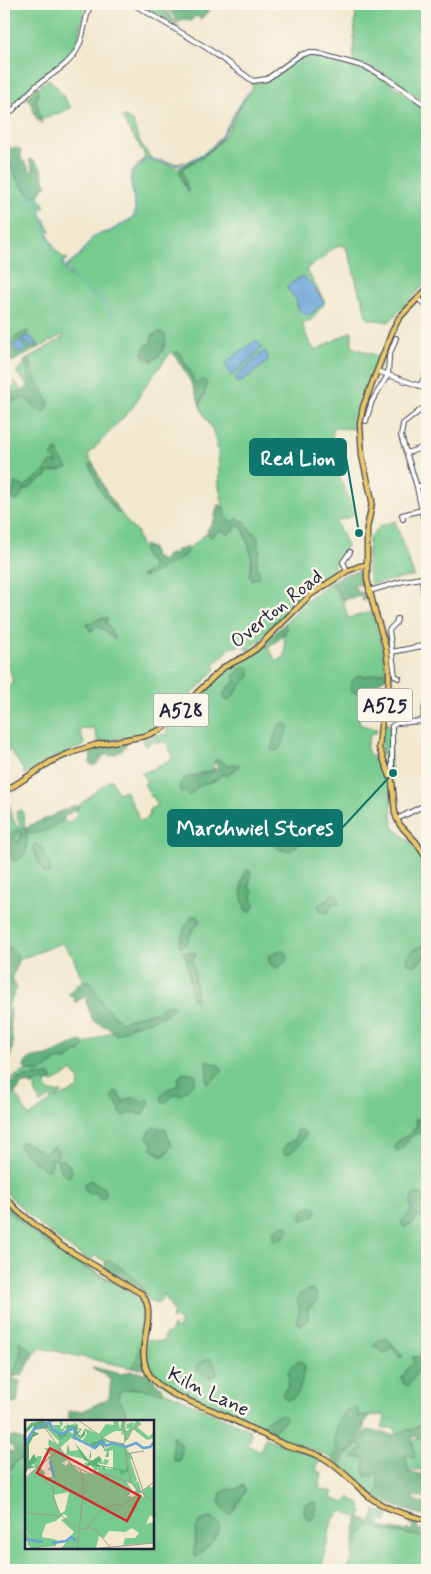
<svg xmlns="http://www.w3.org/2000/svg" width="431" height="1574" viewBox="0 0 431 1574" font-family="Mynerve,sans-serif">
	<rect width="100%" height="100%" fill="#fbf7ec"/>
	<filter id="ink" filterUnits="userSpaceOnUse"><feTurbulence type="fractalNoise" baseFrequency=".02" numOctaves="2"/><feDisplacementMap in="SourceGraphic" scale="10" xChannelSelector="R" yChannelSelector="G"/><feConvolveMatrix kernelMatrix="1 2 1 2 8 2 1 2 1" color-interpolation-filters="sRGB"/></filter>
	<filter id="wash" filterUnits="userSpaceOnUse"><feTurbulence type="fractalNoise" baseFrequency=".0096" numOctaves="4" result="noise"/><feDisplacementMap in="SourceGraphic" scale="20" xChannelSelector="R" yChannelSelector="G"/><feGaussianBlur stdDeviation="1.12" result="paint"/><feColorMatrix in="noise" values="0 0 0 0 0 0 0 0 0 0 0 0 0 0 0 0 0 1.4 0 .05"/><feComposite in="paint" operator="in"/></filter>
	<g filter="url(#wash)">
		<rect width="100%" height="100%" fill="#f1e8ce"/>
		<!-- green -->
		<g fill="#77cb8e" stroke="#4c7664" fill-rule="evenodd">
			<path d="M4,4h84c-10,17 -6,37 -20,54l-36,27 -28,30v-67h6v-2l-6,-18z"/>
			<polygon points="357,4 427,4 427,103 381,72 369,66 355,63 353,60 355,20"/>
			<path d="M312,55l59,17 20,11 36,26v173l-38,40 -20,-3 -1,-3h-2l-4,-20h-2l-9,-35 -5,-13 -6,-3 -14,8v3l-20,13 19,33c-2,5 -5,6 -8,11 -5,7 -6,8 -15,9 3,9 6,23 14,28l36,-19v16l26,9 -18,46 -5,27 -22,-1 -1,24 8,17 -3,3 17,39 -3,6 -15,4 11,25 -14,20 5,8 -31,18 -46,48 -14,11 -4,-6 -13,3 -16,17 2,4 -56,58c-19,10 -41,12 -62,15l-4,-14 -15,1 6,16 -33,13 -26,17 -14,-23 -8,-3v-66l5,3 3,-2v-8l-6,-10h-2v-265h8l13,-3 17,13 1,-22 -7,-8 -7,-23 35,-21 -2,-2 -22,12 -10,-11h-5l4,-5c-12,3 -20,11 -24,22l2,1 -2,2 2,3 -3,-6v-199l10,18 4,10 11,12 13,-3 -3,5 6,11 -5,3 3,9h2l2,7 4,5 -3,1v2c4,10 10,23 20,25l-6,4 5,10 5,3 -6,-8 14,-13 13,-18 5,-2 12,-3 25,-15 1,-5 -5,-34c2,-7 10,-14 17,-18l24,6 7,3 4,14 5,7 -6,-21c7,-5 13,-8 20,-12 10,-5 19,-16 25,-25 9,-14 14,-31 26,-44l-2,-4 15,-3 35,-25zM298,278l20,13 5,12 -10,10 -15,-5 -2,-9 -9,-10zM153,335h12c0,11 -3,21 -13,26l-9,-5 3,-11 4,-1zM255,341l6,8 -26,24 13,-26zM178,351l16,33 11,10 -3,3 -2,9 3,7 10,18 5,20 1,36 6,26 3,6 4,3 16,4 2,4 5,4c2,10 2,18 2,28 -1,6 1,9 0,16l-6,1 -2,-4c1,-8 3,-15 2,-23 -1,-6 -4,-10 -6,-15 -1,-7 -1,-9 -8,-12l-17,5 -9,7 -2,-1 -2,-3 -18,15v3c-8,9 -14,10 -25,15 -4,7 -14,8 -21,11l-1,-2 9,-5 1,-5 -8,-16 3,-1 -1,-3 -4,2 -6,-15 3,1 -7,-5 -12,-16 -1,2 -29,-50 2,-1 -4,-8 45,-48 9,-16 29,-39 2,1zM264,351v13l-21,17 15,-24zM58,455l6,9 -2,6 -14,3 -2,4 -5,2 -13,10 -15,2 4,-8 7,4c10,-8 21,-15 28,-25l6,1 -1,-2zM101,618l5,4 8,18 -12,-11 -4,-2 -8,4 -1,-8h4z"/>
			<polygon points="49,79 57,87 71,108 41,120 36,99 39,90 38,87"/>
			<path d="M122,117h4l2,3 5,1c3,15 9,26 19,38l26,5 6,-2 -9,3 -27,-7c-8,4 -12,11 -18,16 4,-5 13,-12 15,-18 -6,-14 -17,-25 -23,-39z"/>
			<path d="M24,361c6,9 4,19 7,29l-27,6v-7l3,-2 3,3 6,-5 -2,-4 8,10 6,-5 -12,-14 9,-8z"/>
			<polygon points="395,521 414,576 371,584 367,568 369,538 379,528 378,527"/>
			<path d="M331,582l12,18 5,18 23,-6 2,1 8,30 6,34 -3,-5 -31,8 -2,5v6l13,-5 -3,6 1,12 -3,16 2,5 16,4 -1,4h-4c-8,16 -7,16 5,29l2,-2 8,17 3,10 3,40 22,19 12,18v83l-2,-2 -9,20 11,-12v168l-6,2 -6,-1 2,3c-4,7 -10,12 -17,14l27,-10v67l-9,-3 -7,18v13l8,-8 8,8v133h-14l2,5 -7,6v18l14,-22 5,1v58l-11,4 -3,3h-9l-7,4 -2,-6h-13l3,-10 -1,-3 -27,1 -18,4 -3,13 -1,15 2,2 -4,9c-20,-11 -42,-16 -63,-26l15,-12 -6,-6 -9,5 -7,6v3c-16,-7 -33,-15 -49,-22 -36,-14 -70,-20 -67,-67l16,2 3,-9 3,1 4,-8 5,3 3,-7 -6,-4 -4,2 3,-7 -10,-19 -3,2 2,3 -6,4 -8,-3c-12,-19 -20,-28 -40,-39l-3,1 -10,-6 -3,1 -2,4c-33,-19 -61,-43 -87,-71v-106l8,-2 -4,2 3,9h4l14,24 23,-17 -1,-3 -11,6 -5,-12 1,-4 -2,-1h-2l-2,-3 12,-2 4,2c0,11 8,10 16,9l-1,2 -7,4 1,1 22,-10c5,-6 0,-12 -4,-18l-21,12 -2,-1 2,-2 -2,-5h-2c-15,2 -29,3 -44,6v-26l2,-1 1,15 3,10c7,-4 17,-11 25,-7l16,-7 7,-6 8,1c6,-5 17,-8 19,-16l25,-12 3,-1 2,3c6,0 11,-6 17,-8 12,-5 23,-9 35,-11l3,-11 -5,1 -8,7h-5l-4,3 -27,7 -18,-18 -13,-23h-7l-10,-24 -11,-14 -44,17 -2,-7 -9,-5 -3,2v-155l2,-1c4,11 5,23 11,33l3,-2 -4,-13 6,-2 3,16 -3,2 -1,8 -3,6h-3l-1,-2 4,-7 -9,3 1,16 16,-1 1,-14 -2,-8 4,-2 -2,4 25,-3 8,-7 4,-1 3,3 8,-5 2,-4 -2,-4 3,-2 -1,-1 34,-28 7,14 7,-3 12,23 1,7 6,1 5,-5 1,-7 7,-4 -4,-9 -2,1 -7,-14 3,-1 -5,-9 11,-4 19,-10 -1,-10 -2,1 -2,-7 -3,-1 -8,1 -1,-2 -7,2v3l-4,-2v-5l18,-5 4,1 1,2h2c-5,-7 -1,-11 4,-16l49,-50 11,-7 14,-6 14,-10 7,-1 8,14 9,-4 -1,-22 2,-7 -1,-5 22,-23zM244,666c-1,15 -4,25 -16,35l-4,-8 5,-7 8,-5 -2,-7zM218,759l10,7 6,-2 -19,17 -9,2 -10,5 -6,7 -11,-8 6,-9 30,-9 -2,-1 1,-7zM250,880l-1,8 3,11 -7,11c-1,-18 -8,-13 5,-30zM196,954l-4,7 3,14 1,25 -4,-1 -5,-38zM184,1073h8l3,9 -14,13 -6,-1 -5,4 8,-15 1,-6zM115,1092l3,1 1,5h3l1,2v3l5,-4 7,-2 5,4 9,-1 -2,8 -6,7 -6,-3 -7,2zM167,1132l3,17 -6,7 -6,-4 -6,-7 2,-2 -4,-2zM31,1144l7,7 6,3 8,-7 6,6 -1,6 -6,1 -5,10 -14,-10zM299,1361l3,1c2,4 -1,6 0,11 0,11 -2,18 -10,26l-8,-8c6,-6 8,-20 12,-28z"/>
			<polygon points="383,723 389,724 391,769 389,769 381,749"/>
			<polygon points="4,1203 19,1218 74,1260 125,1288 141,1300 146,1309 146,1315 138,1363 132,1368 41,1348 35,1353 27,1348 13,1377 4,1373"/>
			<polygon points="144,1389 162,1393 164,1391 250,1430 249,1432 251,1433 251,1437 248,1445 260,1452 265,1438 320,1458 316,1470 322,1473 319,1489 333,1492 331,1498 345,1503 350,1497 353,1500 359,1503 358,1505 361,1506 360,1508 363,1513 359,1518 342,1511 332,1520 321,1570 4,1570 4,1505 11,1474 4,1480 4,1459 16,1461 25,1458 25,1455 26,1454 26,1548 152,1548 152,1422 116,1421 124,1418 118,1398 119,1393 123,1390"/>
			<polygon points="419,1438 424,1443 421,1452 424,1460 427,1462 427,1467 426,1468 427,1481 426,1484 424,1483 421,1469 410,1471 410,1473 407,1470 405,1456 415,1454 412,1441"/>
			<polygon points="360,1442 362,1449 355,1454 353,1458 362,1457 378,1472 378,1492 374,1497 341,1468 341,1465 347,1453 348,1455"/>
			<polygon points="367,1525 388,1531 424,1537 427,1559 423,1570 346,1570 352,1560 355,1536 354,1541 360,1536"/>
		</g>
		<!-- forest -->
		<g fill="#61af79" stroke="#42685a">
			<polygon points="141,4 162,4 180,29 139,6"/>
			<polygon points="165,4 215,4 201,19 196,16 190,22 187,19 182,20 178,23"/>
			<path d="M38,87l1,3 -3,9 6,25c-11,-9 -7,-18 -15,-26l8,-10z"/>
			<path d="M250,92c-3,5 -7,8 -10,13 -9,15 -15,31 -28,44 -8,8 -20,13 -30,20l7,24 -6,-10 -4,-14c9,-9 23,-12 33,-22 16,-16 23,-38 38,-55z"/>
			<path d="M4,148h13l4,2v9c6,4 7,10 12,14v-5l-4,-8 3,-1 8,7 5,16 2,3 -13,12 -16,-15 -4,-10 -10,-18z"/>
			<path d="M27,331l2,1 -16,14 11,6 2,-3 -4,-9c6,1 7,6 12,8l3,-4 3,3 -28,15 -7,-6 1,-2h-2c5,-12 12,-18 23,-23z"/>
			<path d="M160,332l5,3c2,10 -4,23 -14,26l-1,-1h3l-9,-5 1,3 -2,-6 3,-7 4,-1 3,-9z"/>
			<path d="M178,351l15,25 1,7c23,-11 8,14 6,23 -6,-20 -15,-36 -27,-53z"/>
			<path d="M29,358l7,23 13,21c-4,21 -17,1 -24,-4l-13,3h-8l1,-6 25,-5c-2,-10 0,-20 -6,-29z"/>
			<path d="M56,450h2v5l10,13 -20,5 -2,4c-8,2 -14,11 -22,13l-5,10 -5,1 -2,-5 3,-14 9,5c7,-5 23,-16 25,-23l3,-2 6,1 -7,-7z"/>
			<polygon points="91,463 93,463 105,490 120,512 118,514 100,490 90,466"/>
			<path d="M218,504l4,2 6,13 4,3 5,-3 8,2 5,9 8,7v10l2,4c-5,9 -3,15 0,24l-3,3 -6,1 -2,-4 3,-11 -1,-11 -7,-24 -7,-4 -3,5 -6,4 -8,-4 -9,7 -2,-1 -2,-6 7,-10z"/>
			<path d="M187,546l2,5 -14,11 -11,4c-4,7 -15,9 -23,11l1,-2 9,-5 1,-5 -2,-4 -3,-1 -4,-8 1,-3 5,-2 3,1 2,9 9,4 4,-6 9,-2 1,-3 6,-1z"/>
			<polygon points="360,571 363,583 359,586 357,583 354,585 359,593 364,592 365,601 363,601 361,596 343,600 331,582 346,574"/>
			<polygon points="101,618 107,618 106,622 114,636 114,640 106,631 98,627 90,631 86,625"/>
			<path d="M285,623c4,12 -13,24 -24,25l4,-6z"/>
			<path d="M244,666l6,3v7l-14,15 -3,5 -5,5 -5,-3c2,-9 7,-12 14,-17l-3,-2 1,-5z"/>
			<path d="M384,672l3,5 -16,10h-10l-3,6 -7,-2c-1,-8 2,-12 8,-16l6,1z"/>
			<polygon points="286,723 289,726 282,745 277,751 273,751 271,750 274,737 280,724"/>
			<path d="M122,743h5c-3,8 -10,11 -18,13l-2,-2 -6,4 1,1 -8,7 -3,-1 -2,-3 2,-2 -1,-3 1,-2 -4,-4 1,-1z"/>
			<path d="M218,759l10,7 6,-2 6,1 -9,8 -5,3 -4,-2c-6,8 -11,7 -19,10 -5,3 -9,6 -13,11l-9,-4 -2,-4 5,-9 13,-2 11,-5 2,1 8,-4 -4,-7z"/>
			<path d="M75,805l3,3 -14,9v3c-6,1 -8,6 -14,9 -6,3 -13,4 -21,5l-2,-3 3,-6c16,-5 30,-14 45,-20z"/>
			<path d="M25,826c1,13 7,30 -11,35l-3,-2 -2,-23 5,-5 4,-1v3l-4,7 1,2h3l3,-6 -1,-7z"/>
			<polygon points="296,834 302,836 297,846 289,851 281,850 275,847 275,842 283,838"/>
			<path d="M37,843c8,7 13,18 13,29l-2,2 -4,-1 -11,-23 1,-6z"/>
			<path d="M246,870l5,2 -2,15 4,5 -1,7 3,4 -4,9h-2l-4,-2c0,-5 -2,-7 -3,-12 -2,-9 0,-20 4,-28z"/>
			<polygon points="332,893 336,894 339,898 339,904 332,905 327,913 321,912 318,906 329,899"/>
			<polygon points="191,916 198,916 200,920 199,923 192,931 187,943 183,947 180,946 179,944 183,932"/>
			<polygon points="425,945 427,947 427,953 416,965 411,965 406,961 407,955 416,948"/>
			<path d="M7,948h5c9,9 6,19 0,28l4,13 -7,16 2,9 -1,7 3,22 -5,30 -1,-4 -1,-15 -2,1v-105z"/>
			<path d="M279,950l6,2 3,3c-2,8 -6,12 -14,13l-4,-4 -2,-8z"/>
			<polygon points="183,952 187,952 196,953 192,961 195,975 196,1000 192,999 187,961"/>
			<path d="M83,981h7l13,23 18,18c11,-5 25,-8 35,-10 8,-2 9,-9 19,-7l-8,10 -12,3 -4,3 -19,5 -13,8h-4l-4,-5 -18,-8 -7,-20 1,-5 -7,3 -4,4 -2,-2 1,-4 -5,-1 -1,-3 9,-9z"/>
			<path d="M82,1041l3,4 -1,3 -18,12 -8,-1 -17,13 -14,-1 -3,-3c0,-6 4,-8 9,-11 16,3 34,-13 49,-16z"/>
			<polygon points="206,1060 220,1066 223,1069 221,1073 207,1084"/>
			<path d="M184,1073h8l4,2 -1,7 -14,13 -6,-1 -10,9 -4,-3c0,-9 8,-12 16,-14l2,-9z"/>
			<polygon points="48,1075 52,1077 52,1080 46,1083 42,1081 38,1083 22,1084 18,1090 12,1094 9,1089 8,1084 25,1077"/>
			<polygon points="115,1092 118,1092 119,1097 122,1098 123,1103 128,1099 135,1097 140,1101 149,1100 150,1102 147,1108 141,1115 135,1112 125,1116 120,1113 120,1108 111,1097"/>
			<path d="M415,1119h4l3,4 5,-2v8l-4,4c-16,-1 -13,13 -26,18l-2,-2 1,-6c8,-6 16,-9 21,-18z"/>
			<polygon points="153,1127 165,1129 167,1133 172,1146 164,1156 160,1156 158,1152 155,1152 151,1148 153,1143 150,1141 147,1137 150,1130"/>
			<path d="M297,1130h5l4,4c-4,9 -12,18 -21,21l-3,-5 4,-6 9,-4z"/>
			<path d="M21,1142c10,1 14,7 23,11l8,-6h3l3,6 -1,6 -6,1 1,5 -2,4 -4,1c-10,-8 -22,-15 -28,-26z"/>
			<path d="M61,1159c7,2 9,7 11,13l-3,5c-7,-3 -10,-8 -12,-16z"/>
			<polygon points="90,1180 103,1187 106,1194 103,1199 99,1197 96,1192 91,1194 87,1192 83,1185"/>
			<path d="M418,1193l9,3v28l-8,-8 -8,8 -7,3 -3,-5 10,-11c-1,-8 -2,-15 7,-18z"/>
			<path d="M4,1200l22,23 49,37 50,28 6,5c-20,-13 -41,-22 -60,-34 -23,-14 -49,-34 -67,-52z"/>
			<path d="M311,1206l4,1 2,4 -3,6 -11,3 -3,-2c1,-7 5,-10 11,-12z"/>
			<path d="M283,1225l6,2c1,5 -6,11 -11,13l-5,-1 -1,-7z"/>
			<path d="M106,1261h3c14,7 31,18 37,34l-11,-10 -31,-17z"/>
			<path d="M308,1290c7,-1 10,4 10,10l-10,9v11l-7,5 -5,-3 3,-11 -2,-14 3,-3z"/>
			<path d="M145,1323l-2,28 3,18 -14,-1c10,-14 6,-31 13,-45z"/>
			<polygon points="387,1338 403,1356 400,1358 393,1348 390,1348 388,1352 384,1353 373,1346 379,1340"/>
			<polygon points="19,1341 35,1353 23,1374 13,1377 21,1349"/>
			<polygon points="412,1357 427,1357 427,1365 422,1364 408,1386 403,1383 402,1377 408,1368 414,1362"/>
			<polygon points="209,1358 212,1360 218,1373 215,1377 210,1378 195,1369 197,1365"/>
			<path d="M299,1361l4,2 2,4c-5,10 -1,30 -18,33l-5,-6 6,-7v-6l2,-4 -2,-4 3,-7z"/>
			<path d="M92,1367l29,7 9,-3 17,2 17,18 -2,2c-13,-3 -31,-8 -43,0l-1,5 8,14 -2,6 -8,3 -48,1 1,-11h14l26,-13 2,-18z"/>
			<polygon points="4,1376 20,1381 17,1403 12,1404 9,1401 5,1405 8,1409 8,1419 6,1421 4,1416"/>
			<path d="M356,1408l2,3 -1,5 14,-1 -6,7 -2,10 -18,22 -6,11 -7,-6 5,-9c-5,-8 1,-32 7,-38 4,-3 8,-3 12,-4z"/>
			<polygon points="282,1414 287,1418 280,1426 270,1433 263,1429 263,1426 267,1420"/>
			<polygon points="427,1423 427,1441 424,1443 416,1436 412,1438 415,1458 408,1455 406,1456 408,1472 423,1475 425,1484 427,1484 427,1481 427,1498 412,1496 413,1499 421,1503 427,1504 427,1517 387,1503 374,1497 378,1491 378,1472 372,1476 365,1476 364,1468 365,1459 362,1457 353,1458 355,1454 362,1449 360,1443 350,1454 347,1453 367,1430 391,1435 397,1434 404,1430 413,1430 416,1427"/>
			<polygon points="172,1435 182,1445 180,1461 174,1461"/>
			<polygon points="7,1437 17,1437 22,1440 26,1440 25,1458 16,1461 11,1469 5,1467 7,1460 4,1459 4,1447 7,1447 11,1452 14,1451 13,1447 8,1444"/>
			<polygon points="243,1485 246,1490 232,1513 229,1515 225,1512 219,1502 221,1493 229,1489 234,1490"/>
			<path d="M316,1502c1,8 1,11 -4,18l-5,-1 -3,-6 1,-9z"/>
			<path d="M374,1510l9,2 7,3 -4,7 -6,-1 -1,3 7,4 19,3 2,-2 4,2 2,-5 -4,-3 1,-7 8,4 -1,9 5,1 1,6 4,2 -1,10 -2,-11 -36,-6 -21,-6 -11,20c-4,-9 -1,-20 4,-28l11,5 4,-9z"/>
			<path d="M213,1517l7,8c-3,14 -13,23 -24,32l-2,-2 2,-26 4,-8z"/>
		</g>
		<!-- water -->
		<g fill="#66a3d7" stroke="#446289">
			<path d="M302,276l10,8 11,17v2l-13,12c-16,-3 -9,-9 -16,-18 -2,-4 -6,-6 -8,-10z"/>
			<path d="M25,336h5l7,8 -3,4c-5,-2 -6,-7 -12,-8l1,4 4,5 -3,3c-5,1 -9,-2 -11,-6z"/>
			<polygon points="255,341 258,342 262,348 261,349 231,376 225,364 229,360"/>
			<polygon points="264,351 267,353 268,361 243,381 237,383 235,379 238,374"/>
		</g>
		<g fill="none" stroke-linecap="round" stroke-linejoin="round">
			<!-- stream -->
			<g stroke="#66a3d7" stroke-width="1">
				<polyline points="4,152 34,196"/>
				<polyline points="22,201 30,199 35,196 41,212 44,226 56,256"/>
				<polyline points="62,261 72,277 107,305 115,320"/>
				<path d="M65,268l15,-14 13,-17 4,-3 13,-3 23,-14 2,-8 -5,-31c2,-8 10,-15 18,-19l32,7c10,-6 22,-11 31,-19 17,-15 23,-39 38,-56"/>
			</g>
		</g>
	</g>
	<g filter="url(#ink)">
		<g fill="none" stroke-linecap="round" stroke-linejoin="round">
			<defs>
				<g id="minor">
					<polyline points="133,4 207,48 253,81 267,79 300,55 307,53 316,53 366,67 388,79 427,106"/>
					<path d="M4,119c11,-10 21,-23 32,-33 15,-12 33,-20 42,-38 7,-14 6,-30 13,-44"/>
					<polyline points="418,298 427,307"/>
					<polyline points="426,344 427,344"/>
					<polyline points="377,371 420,386 427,391"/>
					<polyline points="420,386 427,372"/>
					<polyline points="427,405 403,424 401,436 417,487 427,536"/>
					<polyline points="366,421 372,401 388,375 389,356 396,338"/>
					<polyline points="407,453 427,446"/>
					<polyline points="417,487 427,483"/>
					<polyline points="403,519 402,515 422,510"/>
					<polyline points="347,571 343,562 350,552"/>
					<polyline points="422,578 427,626"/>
					<polyline points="369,591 404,581 427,577"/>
					<polyline points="397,619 396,623 389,630 395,676 399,678"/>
					<polyline points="392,652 427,645"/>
					<path d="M427,700c-7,14 -3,46 0,61"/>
					<polyline points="392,768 392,726 397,723 423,721"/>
					<polyline points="397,819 427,804"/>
				</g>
				<g id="major">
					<polyline points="427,289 399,318 392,332 363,407 360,424 362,456 372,500 371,509 367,528 367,579 374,608 386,648 389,669 389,682 382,717 379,748 392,781 395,813 397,819 400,825 416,842 427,859"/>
					<polyline points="4,792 52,761 68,754 95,745 145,736 160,730 169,723 199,691 224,667 244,657 256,649 310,595 347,571 360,566 366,565"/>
					<path d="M4,1196l14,15 42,34 82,49c18,23 -11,56 9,83 14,19 49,27 70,37 22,10 43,22 65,31 12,4 24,6 36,12 18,10 33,28 49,41 16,12 37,17 56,22"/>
				</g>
			</defs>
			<!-- minor casing -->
			<use href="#minor" stroke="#414051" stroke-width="6"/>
			<!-- major casing -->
			<use href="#major" stroke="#414051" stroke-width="7"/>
			<!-- minor -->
			<use href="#minor" stroke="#fff" stroke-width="4"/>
			<!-- major -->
			<use href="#major" stroke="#e9c769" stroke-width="4.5"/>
		</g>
	</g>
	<g text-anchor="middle" stroke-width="5" stroke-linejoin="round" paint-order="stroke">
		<!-- shield labels -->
		<g fill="#fbf7ec" stroke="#636270" stroke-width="1">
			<rect x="357.5" y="688.5" width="55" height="33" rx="4"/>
			<rect x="153.5" y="693.5" width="55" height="33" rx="4"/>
		</g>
		<g font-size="19" font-weight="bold" fill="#22223b">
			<text x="385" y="712">A525</text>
			<text x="181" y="717">A528</text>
		</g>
		<!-- street labels -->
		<g font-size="20" fill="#22223b" stroke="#fbf7ec">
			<text transform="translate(276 608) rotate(-39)" y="7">Overton Road</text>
			<text transform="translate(209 1391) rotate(26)" y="7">Kiln Lane</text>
		</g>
	</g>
	<!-- overview -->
	<g transform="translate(25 1420)">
		<rect width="129" height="129" fill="#f1e8ce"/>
		<path d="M34,0h3l1,4 -3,4 3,1 1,-3 10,-2 2,2 -3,-5 5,4 -1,3h-12l-2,4 8,-3 -3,2 13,7 2,-3 -3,-1h6l-6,6 -8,-3 -12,11 6,7 2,-12 2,8 9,-1 5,9 -17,-4v5l-5,3 4,3 3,-4 11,10 16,3 5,-1 -3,-1 2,-4 -5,2 -6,-9v6l-3,-1 -2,-4 6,-1 -4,-4 11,5 4,-3 2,4 1,-5 5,1 -2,5 -17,-3 9,4 -2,2 20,1 -4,-1v-18l-4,1v6h-4l2,-5 -4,-2 8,-4 -1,-3 -16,-3 6,2 -5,4 -13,-5 5,-7 -3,-6 15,6 7,-10 8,1 -1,-5h5l2,9 2,-9h4l-1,9 2,2 3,-3 -4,1 1,-5 7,-2 -2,5 5,-7 4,3 -4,4 12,10 5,-6v7l-7,2 -14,-11 -9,15 9,15h-3l7,21 -3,3 4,-2 4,12 -9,1 3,-4 -4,-6 -6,-3 6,9 -4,6 6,1 -4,2 8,-4 6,2 -2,-6 7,-5 3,2 2,-6v36l-4,-3 -4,9 8,-2v21l-31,2 2,-7h10l4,-5 -7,-5 -7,4 -16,-1 -5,7 -5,-2 -3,12 6,1h-41l13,-17 -13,-12 7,-3 -4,-3 -8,7 -10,3 -3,8 -1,5 15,3 -1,6 -29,3 4,-2 -6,-3 3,1 -3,-13 8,7 -8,-8v-52l11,-11 -4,-6 6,-6h4l-3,11 6,5 -1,5h10l-1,-5 -6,-3 5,-2 -4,-10 3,-2 -7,-7 11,1 -7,-4 1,-6 9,6 1,-4 -12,-12 2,-6 4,8h2l-2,-6h7zM90,11h7l-1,4 3,-1v9l-4,1 3,3 -20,-9zM44,72l-4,19 -5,3 -6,-19z" fill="#77cb8e" fill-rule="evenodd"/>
		<path d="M17,1l7,2 -1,5 -14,2 1,2 3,1 1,1 -6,3 -4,8v16l5,-7 3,6 -6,6 6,1 -9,2 -2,4 -1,-30 7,-8 2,-10 -9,9v-4l6,-7zM41,2l4,5 8,-2 -1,3h5l-5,1 1,3 2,-3h2l-4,5 3,2 4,-7v6l-4,3 -6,-4v4l14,6 13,-5 -2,-3 6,8h6l-6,2 -3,-4 2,8 -4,-5 -10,4v8l-2,2 2,-9 2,-4 -20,-7 -2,-3 3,1v-8l-7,1v5l-7,5 -3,-7 6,1 5,-8zM50,23l15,19 9,-6 3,4 -5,3 2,2 26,5 3,-5 1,6 -8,4 -2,-5 -14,-3v4l-4,-5 -3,7 1,-6 -12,-2 2,-3 -5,-2z" fill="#61af79"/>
		<path fill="none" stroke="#66a3d7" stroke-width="2.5" d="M19,4l6,-1 3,7 9,4 12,-6 1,10 20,10 7,-7 4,5 7,-3 13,4 10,-4 7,5 7,-1 4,-5M0,23l9,-14 9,-4M25,41l4,16M0,119l18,3M27,123l14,-2 5,-4 5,4"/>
		<path fill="none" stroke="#9e9993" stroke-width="1" d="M14,0l33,45 19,9 18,1 22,8M53,0l30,21 16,3M97,0l4,20M22,2l17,-2M102,20l5,-10 9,-6M99,25l7,38M105,33l13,37M101,34l18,-3M14,46l7,15 7,6 1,14 7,14 17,15M58,46l13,8M0,58l36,-30M107,64l22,19M0,93l36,3M63,107l8,3 14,17M54,109h7l15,-19 14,-6 7,2 32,-24M52,129l7,-63 -4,-17M65,129l64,-6"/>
		<path fill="#d62828" fill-opacity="0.15" stroke="#d62828" stroke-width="2.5" d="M25,28l90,48 -13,25 -90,-48z"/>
		<rect width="129" height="129" fill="none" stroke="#22223b" stroke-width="2.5"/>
	</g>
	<!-- callouts -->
	<path fill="none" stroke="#0f766e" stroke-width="2" d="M359 533L346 457M393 773L342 828"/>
	<g fill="#0f766e" stroke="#fbf7ec" stroke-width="2">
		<circle cx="359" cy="533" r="5"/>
		<circle cx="393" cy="773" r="5"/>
	</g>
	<g fill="#0f766e" stroke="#0f766e" stroke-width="2">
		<rect x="250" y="439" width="96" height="36" rx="5"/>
		<rect x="168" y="810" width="174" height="36" rx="5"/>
	</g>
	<g font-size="21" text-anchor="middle" font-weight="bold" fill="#fff">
		<text x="298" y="465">Red Lion</text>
		<text x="255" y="835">Marchwiel Stores</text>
	</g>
	<!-- margin -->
	<rect width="431" height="1574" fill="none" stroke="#fbf7ec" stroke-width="20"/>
</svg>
